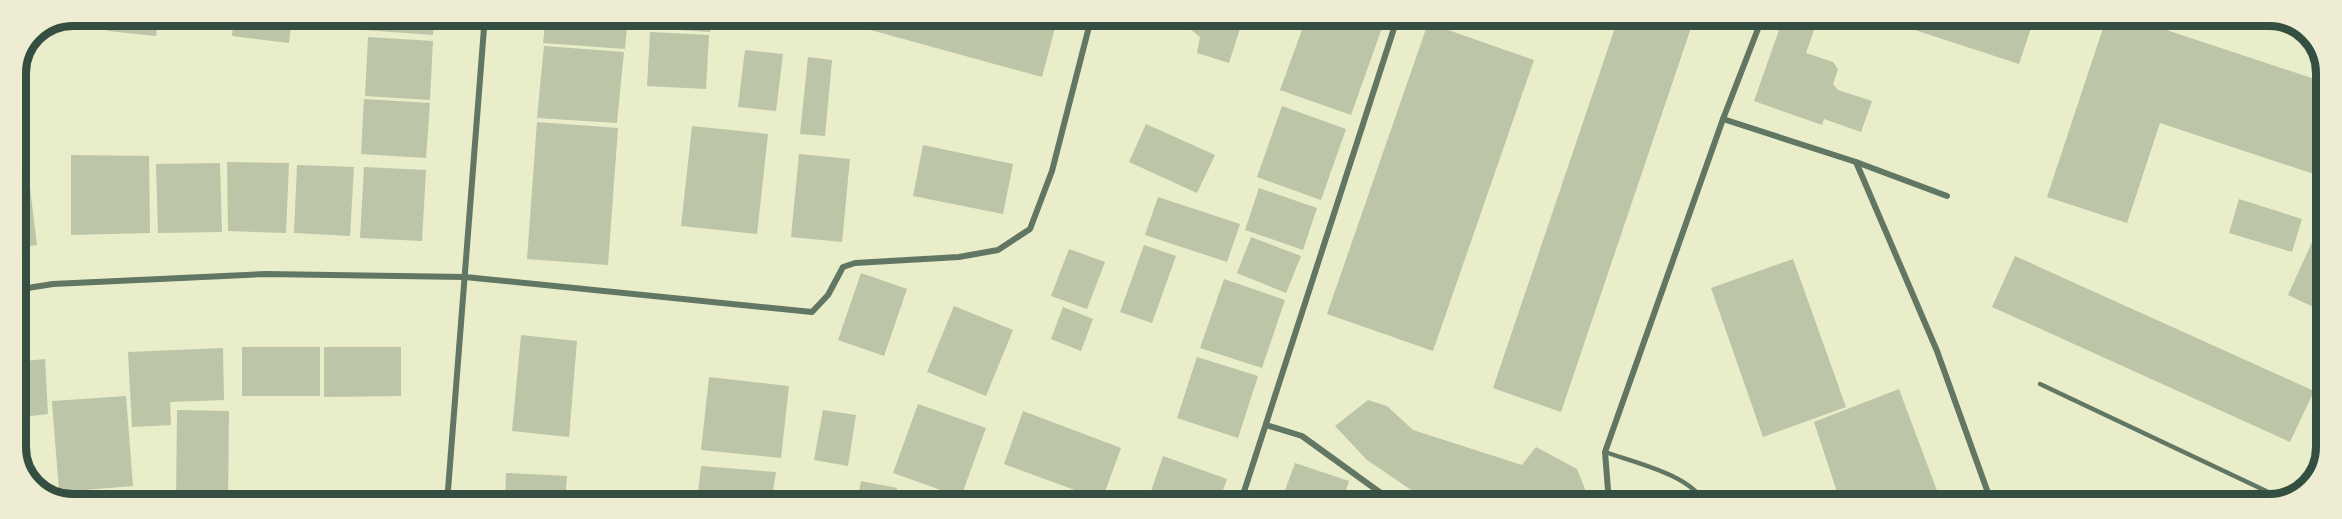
<svg xmlns="http://www.w3.org/2000/svg" width="2342" height="519" viewBox="0 0 2342 519" font-family="Helvetica,sans-serif">
	<rect width="100%" height="100%" fill="#e9edc9"/>
	<!-- building -->
	<g fill="#bcc5a7">
		<polygon points="110,15 158,15 156,36 108,31"/>
		<polygon points="234,15 292,15 289,43 232,36"/>
		<polygon points="365,15 434,15 433,35 364,30"/>
		<polygon points="546,15 628,15 625,49 543,43"/>
		<polygon points="651,15 711,15 710,32 651,28"/>
		<polygon points="816,15 1022,15 1056,24 1042,77"/>
		<polygon points="1174,16 1244,16 1229,63 1197,53 1200,37"/>
		<polygon points="1307,16 1357,16 1383,25 1351,115 1280,90"/>
		<polygon points="1619,16 1695,16 1561,412 1493,388"/>
		<polygon points="1784,16 1819,16 1806,53 1833,62 1838,69 1833,84 1838,90 1872,101 1861,132 1824,119 1822,125 1754,101"/>
		<polygon points="1872,16 2035,16 2019,64"/>
		<polygon points="2107,16 2124,16 2327,83 2326,178 2160,123 2127,223 2047,197"/>
		<polygon points="1428,23 1534,60 1433,351 1327,314"/>
		<polygon points="650,32 709,35 706,89 647,86"/>
		<polygon points="368,37 433,41 430,100 365,96"/>
		<polygon points="544,46 624,52 617,123 537,118"/>
		<polygon points="745,50 783,54 776,111 738,107"/>
		<polygon points="808,57 832,60 825,136 800,134"/>
		<polygon points="364,99 430,103 426,158 361,154"/>
		<polygon points="1282,106 1346,129 1321,200 1257,177"/>
		<polygon points="537,122 618,128 608,265 527,259"/>
		<polygon points="1146,124 1215,155 1197,193 1129,162"/>
		<polygon points="692,126 768,134 757,234 681,226"/>
		<polygon points="923,145 1013,164 1003,214 913,196"/>
		<polygon points="799,154 850,159 842,242 791,237"/>
		<polygon points="71,155 149,156 150,233 71,235"/>
		<polygon points="227,162 289,163 286,233 228,231"/>
		<polygon points="220,163 222,232 158,233 156,164"/>
		<polygon points="297,165 354,167 350,236 294,233"/>
		<polygon points="364,167 426,170 422,241 360,238"/>
		<polygon points="29,180 37,245 15,248 15,181"/>
		<polygon points="1259,188 1317,208 1303,250 1245,230"/>
		<polygon points="1158,197 1240,224 1227,262 1145,235"/>
		<polygon points="2239,199 2302,219 2292,252 2229,233"/>
		<polygon points="1251,237 1301,256 1286,293 1237,273"/>
		<polygon points="2313,240 2326,246 2326,313 2288,295"/>
		<polygon points="1144,245 1176,256 1152,323 1120,312"/>
		<polygon points="1069,249 1105,262 1087,309 1051,296"/>
		<polygon points="2015,256 2314,391 2290,442 1992,307"/>
		<polygon points="1793,259 1846,407 1763,437 1711,288"/>
		<polygon points="861,273 907,289 884,356 838,340"/>
		<polygon points="1224,279 1285,300 1262,368 1200,348"/>
		<polygon points="954,306 1013,330 986,396 927,372"/>
		<polygon points="1063,307 1093,319 1081,351 1051,339"/>
		<polygon points="521,335 577,341 569,437 512,431"/>
		<rect x="242" y="347" width="78" height="49"/>
		<polygon points="324,347 401,347 401,396 324,397"/>
		<polygon points="223,348 224,400 170,402 171,425 132,427 128,352"/>
		<polygon points="1197,357 1258,376 1238,438 1177,418"/>
		<polygon points="45,359 48,414 15,418 15,362"/>
		<polygon points="709,377 789,386 781,458 701,450"/>
		<polygon points="1899,389 1942,504 1841,504 1814,422"/>
		<polygon points="126,396 133,486 59,492 52,401"/>
		<polygon points="1368,400 1387,406 1413,430 1522,465 1536,447 1577,469 1591,504 1432,504 1367,460 1335,426"/>
		<polygon points="918,404 986,428 961,497 893,473"/>
		<polygon points="177,410 229,411 228,503 176,503"/>
		<polygon points="823,410 856,415 848,466 814,460"/>
		<polygon points="1023,411 1121,448 1102,500 1004,464"/>
		<polygon points="1163,456 1227,479 1218,504 1147,503"/>
		<polygon points="1295,463 1349,481 1341,504 1280,504"/>
		<polygon points="701,466 776,472 771,503 697,503"/>
		<polygon points="506,473 567,476 565,503 505,503"/>
		<polygon points="861,481 897,488 895,503 857,503"/>
	</g>
	<g fill="none" stroke-linecap="round" stroke-linejoin="round">
		<!-- service -->
		<g stroke="#617663" stroke-width="4.5">
			<polyline points="2040,384 2283,499"/>
			<path d="M1605,452c28,10 87,23 100,52"/>
		</g>
		<!-- minor -->
		<g stroke="#617663" stroke-width="6">
			<polyline points="1723,119 1856,162 1937,351 1992,504"/>
			<polyline points="1856,162 1947,196"/>
			<polyline points="15,290 53,284 265,274 465,277 812,312 828,295 843,267 855,263 959,257 998,250 1030,229 1052,171 1092,15"/>
			<polyline points="1266,425 1302,436 1396,504"/>
			<polyline points="447,503 485,15"/>
			<polyline points="1240,504 1398,16"/>
			<polyline points="1615,504 1608,490 1605,452 1723,119 1763,16"/>
		</g>
	</g>
	<!-- crop -->
	<path d="M0 0H2342V519H0ZM73 26H2269A47 47 0 0 1 2316 73V447A47 47 0 0 1 2269 494H73A47 47 0 0 1 26 447V73A47 47 0 0 1 73 26Z" fill="#eeecd3" fill-rule="evenodd"/>
	<path fill="none" stroke="#344e41" stroke-width="8" d="M73 26H2269A47 47 0 0 1 2316 73V447A47 47 0 0 1 2269 494H73A47 47 0 0 1 26 447V73A47 47 0 0 1 73 26Z"/>
</svg>
